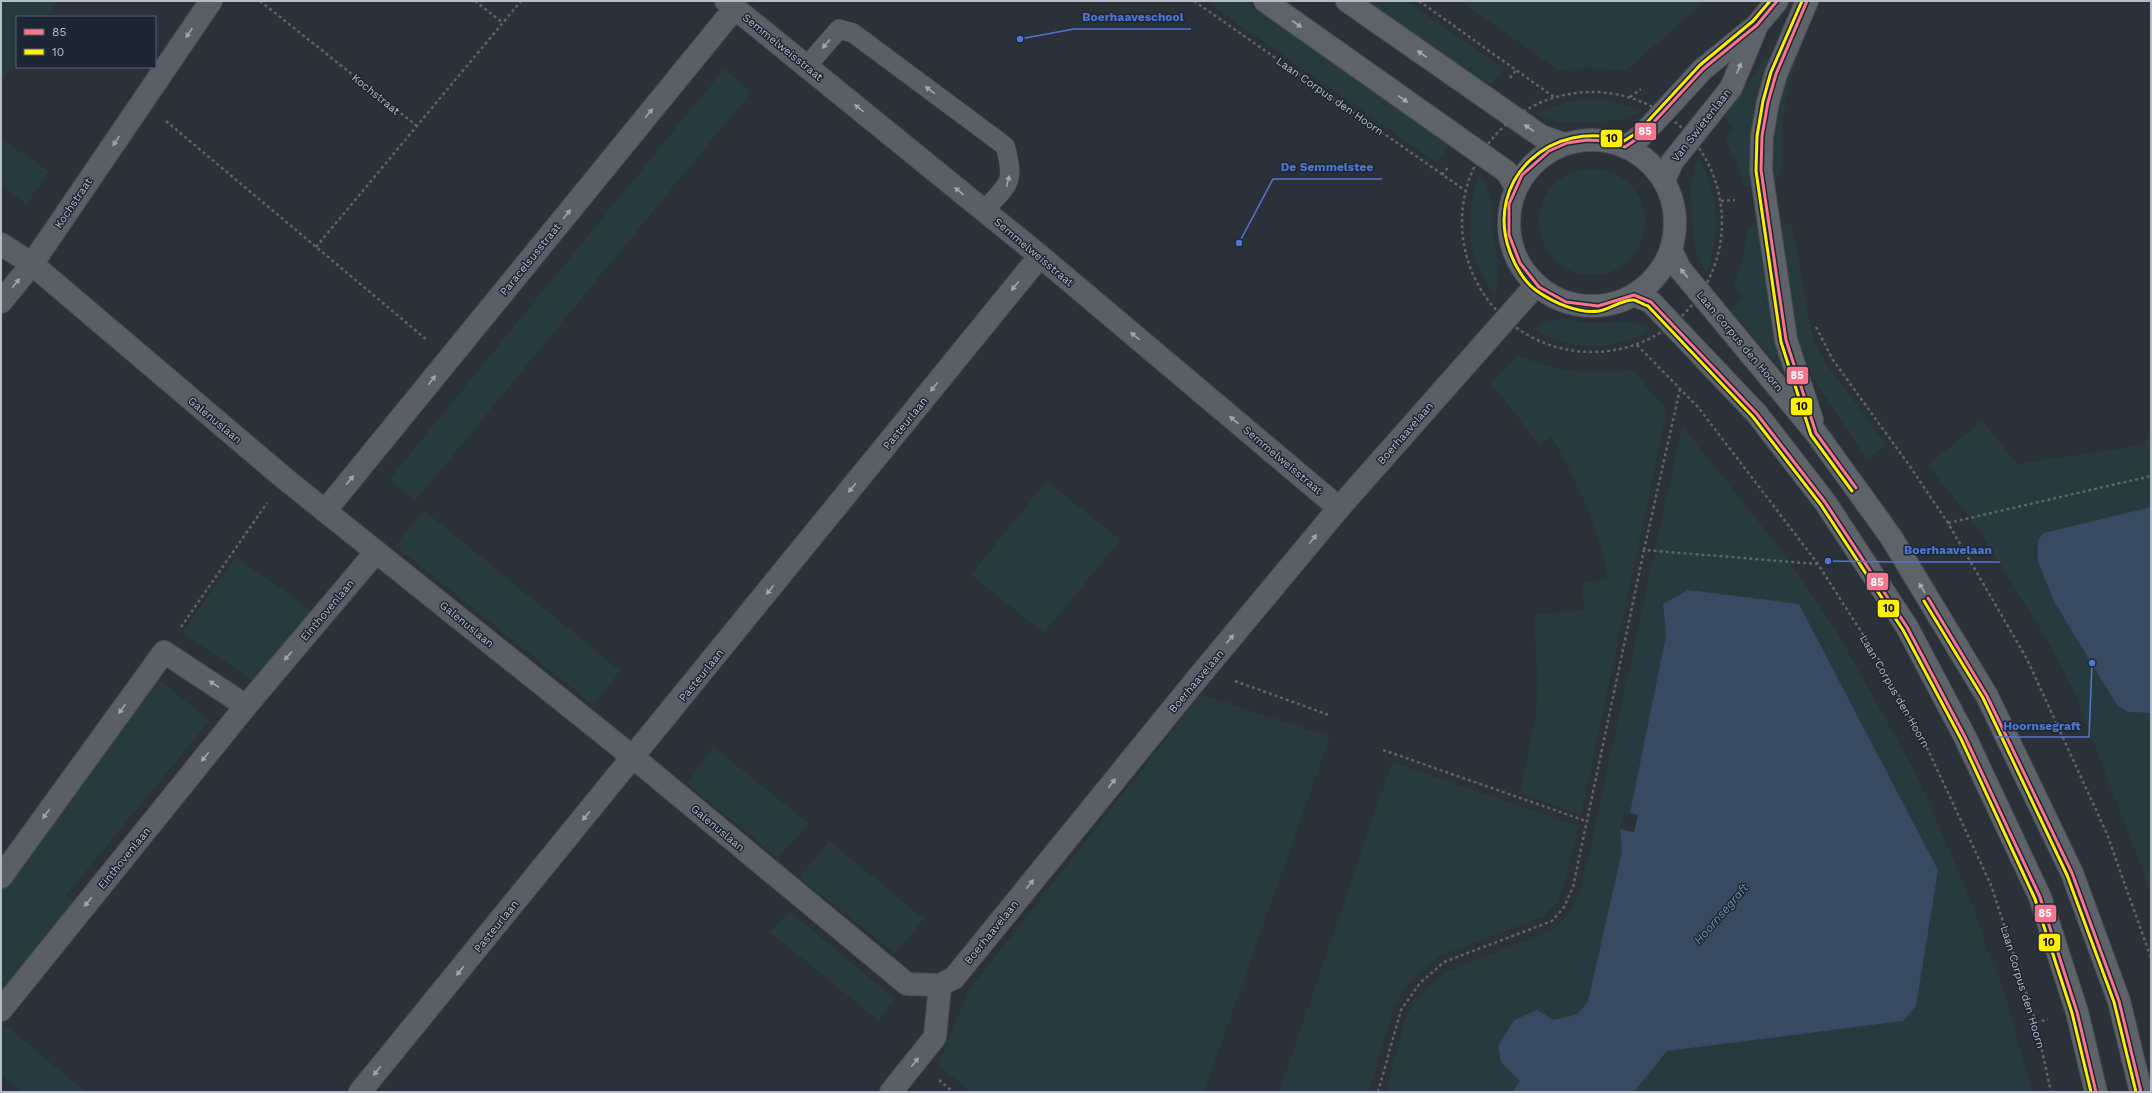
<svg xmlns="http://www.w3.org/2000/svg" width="2152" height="1093" viewBox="0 0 2152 1093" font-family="'Work Sans',sans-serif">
	<rect width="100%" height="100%" fill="#2a3138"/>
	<!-- green -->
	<g fill="#273b3e">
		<polygon points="1,1 58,1 47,17 17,17 17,60 1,82"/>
		<polygon points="1206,1 1245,1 1449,145 1437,163"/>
		<polygon points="1364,1 1406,1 1503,68 1492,85 1465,71"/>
		<polygon points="1460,1 1705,1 1626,71 1587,67 1560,71"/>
		<path d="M1798,44l4,3c-15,40 -22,72 -20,115 1,9 -2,15 -10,20 -1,-53 6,-88 26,-138z"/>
		<path d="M1766,57l5,3c-19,46 -23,76 -19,125l-8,1 -8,-24 -12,-23 10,-10 -10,-12z"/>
		<polygon points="724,69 751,92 416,500 389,480"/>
		<path d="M1591,99l18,1 34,11c-23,12 -32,9 -57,11 -19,2 -33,1 -50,-8 18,-9 35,-14 55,-15z"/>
		<polygon points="1,139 49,171 27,204 1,186"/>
		<path d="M1699,156c20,42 22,74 8,118 -15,-21 -13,-33 -15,-56 -1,-25 -4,-38 7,-62z"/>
		<circle cx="1592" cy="222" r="53"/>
		<path d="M1479,174c17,24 12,31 14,58 2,26 10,36 2,64 -28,-42 -32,-75 -16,-122z"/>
		<polygon points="1792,224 1813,340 1827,365 1886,445 1867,459 1812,377 1797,343 1777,225"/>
		<polygon points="1758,226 1776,346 1785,366 1780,368 1731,311 1743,297 1733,286 1743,258 1748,227"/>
		<path d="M1564,318c9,2 18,5 27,5 27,1 35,-7 61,7 -42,21 -77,22 -119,-1l14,-8z"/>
		<path d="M1518,355c41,17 66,20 111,15l7,4 31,36 -86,405 -61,-22 16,-79 2,-34 -5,-65 52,-5 -4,-26 27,-6c-9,-51 -31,-96 -56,-141l-13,8 -40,-52 -9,-8z"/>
		<polygon points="1982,421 2018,464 2142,445 2151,435 2151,507 2044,533 2055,603 2092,663 2128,712 2151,713 2151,892 2075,694 2050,645 1977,526 1928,465"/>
		<polygon points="1682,426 1777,545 1807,588 1838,634 1916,774 1973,906 1989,955 2004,990 2032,1092 1634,1092 1667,1051 1903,1021 1938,870 1799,604 1663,604 1666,635 1630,813 1624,811 1620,829 1622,851 1588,1001 1578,1014 1554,1020 1537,1010 1501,1062 1520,1081 1512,1092 1386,1092 1407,1013 1427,988 1446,972 1553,930 1571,911 1582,886"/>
		<polygon points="1047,481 1120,540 1044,633 971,575"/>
		<polygon points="424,510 620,671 593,705 395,546"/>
		<polygon points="236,557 312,611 255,681 182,633"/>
		<polygon points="157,678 209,721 66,895 74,902 1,992 1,889"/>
		<polygon points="1201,694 1330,737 1204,1092 971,1092 938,1065 969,990"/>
		<polygon points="713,746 809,824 778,858 687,784"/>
		<polygon points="1392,762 1578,826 1564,883 1557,902 1545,916 1440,956 1420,971 1405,988 1394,1006 1369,1092 1279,1092"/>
		<polygon points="829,841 924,919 895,953 800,878"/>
		<polygon points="789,911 895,999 878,1020 770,932"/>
		<polygon points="1,1022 86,1092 22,1092 1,1074"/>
	</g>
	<!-- water -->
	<g fill="#374a61">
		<polygon points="2151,507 2151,713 2128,712 2117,705 2055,603 2038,562 2038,540 2044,533"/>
		<polygon points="1688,590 1799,604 1938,870 1916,1006 1903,1021 1667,1051 1634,1092 1512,1092 1520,1081 1501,1062 1498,1046 1514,1020 1537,1010 1554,1020 1578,1014 1588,1001 1622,851 1620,829 1634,832 1638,815 1630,813 1666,635 1663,604"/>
	</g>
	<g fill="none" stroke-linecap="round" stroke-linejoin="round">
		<defs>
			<path id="lane" d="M807,66l32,-37 14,4 152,113c11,37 3,39 -21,64"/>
			<g id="street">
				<polyline points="726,1 1040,256 1339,508"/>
				<polyline points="1,244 32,264 284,478 634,758 907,984 940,985 954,978 1196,680 1339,508 1536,285"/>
				<polyline points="1,302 32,264 211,1"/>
				<polyline points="325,511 735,8"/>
				<polyline points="1,877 164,652 246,706"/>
				<polyline points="1,1010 246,706 376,552"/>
				<polyline points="360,1092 1040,256"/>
				<polyline points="891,1092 935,1037 940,985"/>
			</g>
			<g id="secondary">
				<polyline points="1265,1 1507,172 1516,187"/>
				<polyline points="1347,1 1541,136 1564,144"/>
				<polyline points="1807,1 1776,74 1768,102 1762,136 1761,170 1786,340 1812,420"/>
				<circle cx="1592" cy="223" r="83"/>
				<polyline points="1625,147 1641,136 1703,69 1757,25 1777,1"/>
				<polyline points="1664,181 1672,162 1731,88 1756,28"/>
				<polyline points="1671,250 1680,269 1816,433 1891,537 1987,696 2072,873 2119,1001 2141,1092"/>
				<polyline points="1634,295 1651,302 1757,414 1825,502 1907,627 1965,737 2040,897 2077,1012 2096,1092"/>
			</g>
		</defs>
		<!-- lane casing -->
		<use href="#lane" stroke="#484d53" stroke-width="20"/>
		<!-- street casing -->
		<use href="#street" stroke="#484d53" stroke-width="24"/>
		<!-- secondary casing -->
		<use href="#secondary" stroke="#484d53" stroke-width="24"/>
		<!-- path -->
		<g stroke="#5d646a" stroke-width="2.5" stroke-dasharray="3 3" stroke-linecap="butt">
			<polyline points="260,1 417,126"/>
			<polyline points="475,1 503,23"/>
			<polyline points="1194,1 1466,191"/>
			<polyline points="1419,1 1554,97"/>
			<polyline points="1510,78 1517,69"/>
			<circle cx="1592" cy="222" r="130"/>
			<polyline points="1630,97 1641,89"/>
			<polyline points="166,121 427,340"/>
			<polyline points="1442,175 1449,166"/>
			<polyline points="1721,201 1735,200"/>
			<polyline points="316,247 521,1"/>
			<polyline points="1816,327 1833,360 1909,465 1948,523 2027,659 2107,834 2151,958"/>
			<polyline points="1637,345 1698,407 1818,564 1883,666 1929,752 1991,885 2036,1023 2051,1092"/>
			<polyline points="1948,523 2151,476"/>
			<polyline points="1644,550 1680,389"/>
			<polyline points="181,627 267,503"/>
			<polyline points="1235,681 1329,715"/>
			<polyline points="1383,750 1586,821"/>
			<polyline points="2036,1023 2048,1019"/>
			<polyline points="939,1080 953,1092"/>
			<polyline points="1378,1092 1401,1010 1420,983 1444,962 1552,921 1564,907 1573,887 1644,550 1817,564"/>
		</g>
		<!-- lane -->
		<use href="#lane" stroke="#5a5f66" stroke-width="19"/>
		<!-- street -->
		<use href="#street" stroke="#5a5f66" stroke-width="22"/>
		<!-- secondary -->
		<use href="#secondary" stroke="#5e636a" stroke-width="22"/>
		<defs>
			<g id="bus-1">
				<polyline points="1777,1 1757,25 1703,69 1641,136 1625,147 1606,141 1587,140 1567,143 1549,151 1522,175 1509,204 1509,235 1520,263 1539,287 1566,302 1598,306 1634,295 1651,302 1757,414 1825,502 1907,627 1965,737 2040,897 2077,1012 2096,1092"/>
				<polyline points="1807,1 1776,74 1768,102 1762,136 1761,170 1786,340 1816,433 1856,488"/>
				<polyline points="1928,598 1987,696 2072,873 2119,1001 2141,1092"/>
			</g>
			<g id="bus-2">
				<path d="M1770,1l-17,20 -53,44 -62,67 -14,9c-71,-24 -141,38 -114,111 5,14 15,31 27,39 17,12 42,23 62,20 11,-2 24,-12 35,-11 4,1 10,5 14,6l105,111 68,88 82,125 58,109 74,160 37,114 19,79"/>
				<polyline points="1802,1 1771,72 1763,101 1757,136 1756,171 1781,342 1811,435 1852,491"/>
				<polyline points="1924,601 1983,698 2067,875 2114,1002 2136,1092"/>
			</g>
		</defs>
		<!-- bus-1 casing -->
		<use href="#bus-1" stroke="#1d2733" stroke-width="6"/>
		<!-- bus-2 casing -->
		<use href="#bus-2" stroke="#1d2733" stroke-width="6"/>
		<!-- bus-1 -->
		<use href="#bus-1" stroke="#fc738d" stroke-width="3"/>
		<!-- bus-2 -->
		<use href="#bus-2" stroke="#fff000" stroke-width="3"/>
	</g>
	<!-- one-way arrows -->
	<defs><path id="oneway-solid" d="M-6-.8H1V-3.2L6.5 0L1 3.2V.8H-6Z"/></defs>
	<g fill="#a3abb6">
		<use href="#oneway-solid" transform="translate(1297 24) rotate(35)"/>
		<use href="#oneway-solid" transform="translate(1422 54) rotate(-145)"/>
		<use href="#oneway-solid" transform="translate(1739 68) rotate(-67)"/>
		<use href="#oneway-solid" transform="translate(1403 99) rotate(35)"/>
		<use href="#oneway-solid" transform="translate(1529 128) rotate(-145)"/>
		<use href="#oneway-solid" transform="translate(1684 273) rotate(-129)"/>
		<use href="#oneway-solid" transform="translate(1922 588) rotate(-121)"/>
	</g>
	<g fill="#9ea6b0">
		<use href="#oneway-solid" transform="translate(189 33) rotate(124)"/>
		<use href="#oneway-solid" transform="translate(826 44) rotate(131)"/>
		<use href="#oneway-solid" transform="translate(930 90) rotate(-143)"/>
		<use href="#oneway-solid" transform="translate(859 108) rotate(-141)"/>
		<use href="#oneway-solid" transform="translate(649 113) rotate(-51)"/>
		<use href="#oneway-solid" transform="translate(116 141) rotate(124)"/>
		<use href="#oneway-solid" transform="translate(1008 181) rotate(-75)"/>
		<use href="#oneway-solid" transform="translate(959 191) rotate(-141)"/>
		<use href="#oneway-solid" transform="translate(567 214) rotate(-51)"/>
		<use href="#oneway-solid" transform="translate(16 283) rotate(-51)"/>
		<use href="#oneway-solid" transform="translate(1015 286) rotate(129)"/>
		<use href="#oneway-solid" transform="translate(1135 336) rotate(-140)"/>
		<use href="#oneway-solid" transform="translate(432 380) rotate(-51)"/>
		<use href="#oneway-solid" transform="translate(934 387) rotate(129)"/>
		<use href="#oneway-solid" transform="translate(1234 420) rotate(-140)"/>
		<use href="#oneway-solid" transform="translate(350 480) rotate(-51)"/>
		<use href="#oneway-solid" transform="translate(852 488) rotate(129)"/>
		<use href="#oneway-solid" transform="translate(1313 539) rotate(-50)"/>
		<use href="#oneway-solid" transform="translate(770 590) rotate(129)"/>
		<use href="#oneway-solid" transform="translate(1230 639) rotate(-50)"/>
		<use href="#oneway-solid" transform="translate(288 656) rotate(130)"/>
		<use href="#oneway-solid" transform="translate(214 684) rotate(-147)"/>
		<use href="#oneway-solid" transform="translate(122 709) rotate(126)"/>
		<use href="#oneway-solid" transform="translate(205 757) rotate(129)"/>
		<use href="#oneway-solid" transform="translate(1112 783) rotate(-51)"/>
		<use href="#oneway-solid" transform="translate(46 814) rotate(126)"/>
		<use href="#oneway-solid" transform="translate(586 816) rotate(129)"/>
		<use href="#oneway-solid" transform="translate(1030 884) rotate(-51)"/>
		<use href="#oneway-solid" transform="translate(88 902) rotate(129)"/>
		<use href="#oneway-solid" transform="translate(460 971) rotate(129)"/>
		<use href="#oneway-solid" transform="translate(915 1062) rotate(-51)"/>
		<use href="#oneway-solid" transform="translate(377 1071) rotate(129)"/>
	</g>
	<g text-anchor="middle" stroke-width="3" stroke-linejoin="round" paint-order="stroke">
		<!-- street labels -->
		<g font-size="11" fill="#b4bdc9" stroke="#1d2733">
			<text transform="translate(783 47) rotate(39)" y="4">Semmelweisstraat</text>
			<text transform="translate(376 94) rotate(39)" y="4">Kochstraat</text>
			<text transform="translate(1330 96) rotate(35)" y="4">Laan Corpus den Hoorn</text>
			<text transform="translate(1701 125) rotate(-52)" y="4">Van Swietenlaan</text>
			<text transform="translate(73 203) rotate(-56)" y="4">Kochstraat</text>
			<text transform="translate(1034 252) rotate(40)" y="4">Semmelweisstraat</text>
			<text transform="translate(530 259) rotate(-51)" y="4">Paracelsusstraat</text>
			<text transform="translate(1740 341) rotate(50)" y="4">Laan Corpus den Hoorn</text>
			<text transform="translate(215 420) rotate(40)" y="4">Galenuslaan</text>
			<text transform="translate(905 423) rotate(-51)" y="4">Pasteurlaan</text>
			<text transform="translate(1405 433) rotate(-49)" y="4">Boerhaavelaan</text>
			<text transform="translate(1283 460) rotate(40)" y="4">Semmelweisstraat</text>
			<text transform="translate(327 610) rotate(-50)" y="4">Einthovenlaan</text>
			<text transform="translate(467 624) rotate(39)" y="4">Galenuslaan</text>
			<text transform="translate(701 675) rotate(-51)" y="4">Pasteurlaan</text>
			<text transform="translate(1196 681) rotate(-50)" y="4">Boerhaavelaan</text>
			<text transform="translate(1895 691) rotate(60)" y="4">Laan Corpus den Hoorn</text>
			<text transform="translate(718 828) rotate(40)" y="4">Galenuslaan</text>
			<text transform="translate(124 858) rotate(-51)" y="4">Einthovenlaan</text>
			<text transform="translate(496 926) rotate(-51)" y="4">Pasteurlaan</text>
			<text transform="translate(991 932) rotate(-51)" y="4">Boerhaavelaan</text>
			<text transform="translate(2023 987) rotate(73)" y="4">Laan Corpus den Hoorn</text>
		</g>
		<!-- water labels -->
		<g font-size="12" font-style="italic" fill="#748fac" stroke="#1d2733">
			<text transform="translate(1721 914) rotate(-49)" y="4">Hoornsegraft</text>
		</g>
	</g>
	<!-- callouts -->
	<path fill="none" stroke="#5275d3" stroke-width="1.5" d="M1020 39L1074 29H1191M1239 243L1273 179H1382M1828 561L1896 562H2000M2092 663L2089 737H1995"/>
	<g fill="#5275d3" stroke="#1d2733" stroke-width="1.5">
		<circle cx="1020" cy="39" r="4"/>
		<circle cx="1239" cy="243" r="4"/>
		<circle cx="1828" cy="561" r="4"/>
		<circle cx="2092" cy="663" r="4"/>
	</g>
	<g font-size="12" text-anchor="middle" font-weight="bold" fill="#5275d3" stroke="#1d2733" stroke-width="3" stroke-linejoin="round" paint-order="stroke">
		<text x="1133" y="21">Boerhaaveschool</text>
		<text x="1327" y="171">De Semmelstee</text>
		<text x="1948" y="554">Boerhaavelaan</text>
		<text x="2042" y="730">Hoornsegraft</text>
	</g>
	<g stroke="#1d2733" stroke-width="1.5">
		<rect x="1634" y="122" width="23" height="19" rx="4" fill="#fc738d"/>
		<rect x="1600" y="129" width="23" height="19" rx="4" fill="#fff000"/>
		<rect x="1786" y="366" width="23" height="19" rx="4" fill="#fc738d"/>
		<rect x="1790" y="397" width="23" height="19" rx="4" fill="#fff000"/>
		<rect x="1866" y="572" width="23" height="19" rx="4" fill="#fc738d"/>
		<rect x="1877" y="599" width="23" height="19" rx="4" fill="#fff000"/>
		<rect x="2034" y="904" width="23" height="19" rx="4" fill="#fc738d"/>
		<rect x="2038" y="933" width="23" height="19" rx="4" fill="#fff000"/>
	</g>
	<g font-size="11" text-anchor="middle" font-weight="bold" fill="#fff">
		<text x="1645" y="135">85</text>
		<text x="1797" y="379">85</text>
		<text x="1877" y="586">85</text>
		<text x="2045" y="917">85</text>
	</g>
	<g font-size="11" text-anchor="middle" font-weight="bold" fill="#111">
		<text x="1612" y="142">10</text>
		<text x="1802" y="410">10</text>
		<text x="1889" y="612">10</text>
		<text x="2049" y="946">10</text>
	</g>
	<!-- border -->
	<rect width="2152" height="1093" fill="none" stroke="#b4bdc9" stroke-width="4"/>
	<!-- legend -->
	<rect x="16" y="16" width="140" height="52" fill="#1d2733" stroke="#59636f"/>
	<rect x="24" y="29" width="20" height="6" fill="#fc738d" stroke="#59636f"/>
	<text x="52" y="36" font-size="12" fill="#b4bdc9">85</text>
	<rect x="24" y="49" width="20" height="6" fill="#fff000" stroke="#59636f"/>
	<text x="52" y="56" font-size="12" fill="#b4bdc9">10</text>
</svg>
